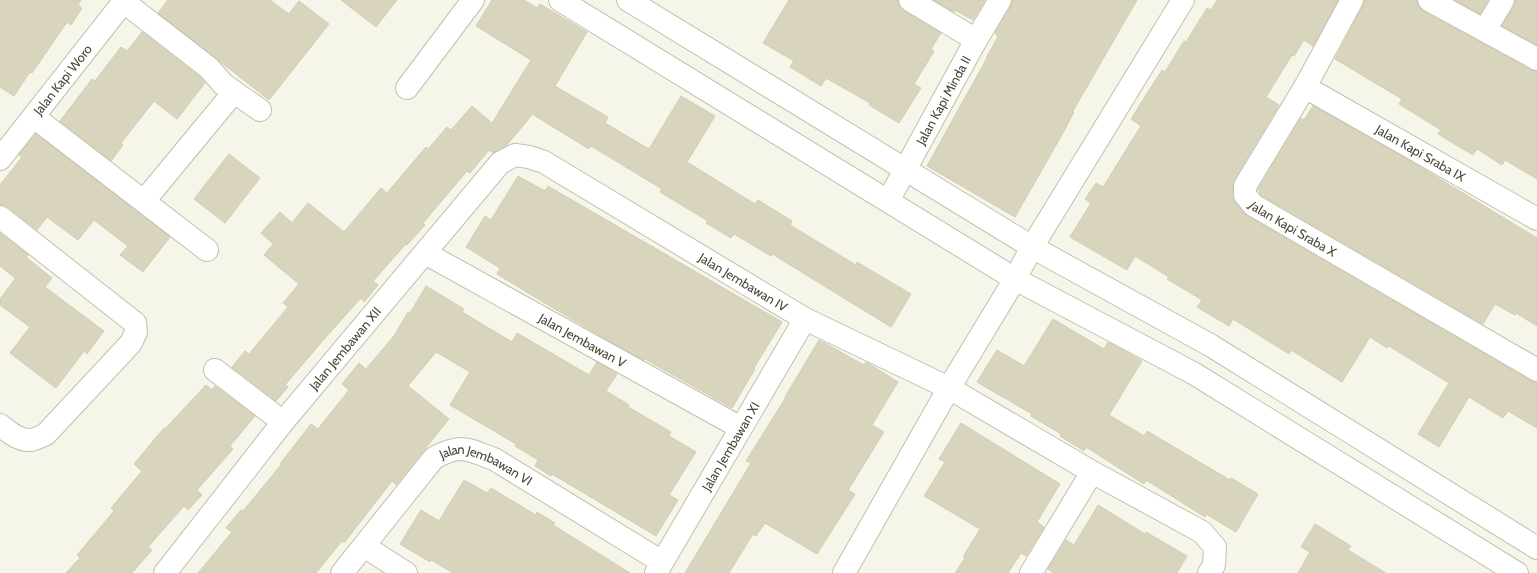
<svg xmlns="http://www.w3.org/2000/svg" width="1537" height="573" viewBox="0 0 1537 573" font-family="Cabin,sans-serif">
	<rect width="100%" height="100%" fill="#f5f5ea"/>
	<!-- building -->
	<g fill="#d8d4be" stroke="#d3ceb1">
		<polygon points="0,0 81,0 78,5 82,8 71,25 67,22 32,73 30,72 14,96 0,87"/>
		<polygon points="168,0 270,0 289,14 299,1 329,24 269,100 158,13"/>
		<polygon points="341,0 397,0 376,27"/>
		<polygon points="492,0 524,0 537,8 540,4 587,32 555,86 608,117 605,123 649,149 681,96 715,116 687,162 755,204 758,200 792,221 790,225 856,265 857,262 911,294 891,327 772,254 771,256 734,234 731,238 706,223 708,221 660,192 662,189 591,146 589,149 532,114 527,121 506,146 493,153 489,150 470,173 467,171 423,223 425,225 407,245 406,244 373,281 378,285 364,302 361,298 325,338 285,385 288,387 276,401 232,367 245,351 249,354 288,307 283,303 299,284 264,255 273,244 261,233 280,212 292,223 308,203 344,232 381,188 387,193 426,147 428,149 447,127 451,130 472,106 492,123 531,60 476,26"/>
		<polygon points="789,0 898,0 899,6 904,11 941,33 931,49 934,51 914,84 921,88 899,123 869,105 870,103 826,78 821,86 790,67 794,61 763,43"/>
		<polygon points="934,0 985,0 973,20 955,10 954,12"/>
		<polygon points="1012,0 1137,0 1073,111 1074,112 1063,133 1015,217 927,166 987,58 986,58 998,37 995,33 1011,6"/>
		<polygon points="1217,0 1338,0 1313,46 1304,40 1294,56 1292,55 1266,97 1279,105 1234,180 1232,195 1235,203 1247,216 1531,381 1537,382 1537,428 1508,411 1503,418 1469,397 1439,447 1418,434 1449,383 1389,346 1387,348 1370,337 1342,382 1291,350 1289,354 1233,319 1229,326 1197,307 1202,300 1167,279 1169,277 1135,256 1127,270 1070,237 1091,203 1085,199 1096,183 1103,187 1141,126 1131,119 1146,95 1162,70 1165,72 1184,41 1186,42 1207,8 1211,10"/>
		<polygon points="1364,0 1417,0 1418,6 1423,11 1531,70 1537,71 1537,179 1505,160 1502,165 1477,149 1473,155 1438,134 1441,130 1399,104 1402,99 1335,59 1363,6"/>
		<polygon points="1455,0 1488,0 1480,14"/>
		<polygon points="1515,0 1537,0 1537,45 1502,26 1514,6"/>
		<polygon points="142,32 200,77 205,83 177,119 154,101 121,143 123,145 111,161 60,121 92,79 95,81 121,47 127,51"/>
		<polygon points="1313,106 1397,153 1537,238 1537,326 1516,313 1515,315 1495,304 1483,324 1261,195 1258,189 1301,118 1304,120"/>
		<polygon points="36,134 170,237 143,272 120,255 128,246 94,220 78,240 47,217 37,230 8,207 0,205 0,185 22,157 19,155"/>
		<polygon points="229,154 260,178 225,223 194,199"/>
		<polygon points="518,176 545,191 548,186 782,322 754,368 755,369 732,408 645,359 644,360 609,341 538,299 497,274 500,268 466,247 485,216 491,220"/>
		<polygon points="0,233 28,255 26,257 52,278 45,287 104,331 87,354 84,351 56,388 10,353 30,327 0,305 0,299 15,279 15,278 0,266"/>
		<polygon points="426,286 464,309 462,312 512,342 517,333 589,375 597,362 617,374 606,391 629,405 628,407 671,432 669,436 696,452 669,495 678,500 656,536 552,474 551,476 535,466 538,460 515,446 516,444 450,405 470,372 436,352 408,386 449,419 396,485 392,481 344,543 342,541 316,573 198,573 232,532 226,528 241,510 243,511 281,465 280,464 311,424 318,429 349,390 342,384 359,363 366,369 394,336 408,312 410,313"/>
		<polygon points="1053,319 1104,349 1108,342 1142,361 1109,415 1144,436 1147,431 1230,480 1231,478 1258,494 1236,532 1206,514 1205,517 1146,480 1144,484 1086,447 1084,451 1060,436 1061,434 1031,416 1032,414 977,382 997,350 1024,366"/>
		<polygon points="819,340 864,365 866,362 898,382 872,425 884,432 848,490 855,494 817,554 765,523 756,536 753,534 729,573 685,573 751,463 746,461 786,397 785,397"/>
		<polygon points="206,385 212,390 215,386 255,416 230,446 233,449 197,490 202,495 188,510 184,506 148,547 152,550 132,573 66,573 80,558 77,555 114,511 111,508 142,471 134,464 164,428 165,429"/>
		<polygon points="961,423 1060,484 1037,522 1044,527 1026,556 1021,553 1008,573 955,573 965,558 963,557 980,529 924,496 945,462 939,459"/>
		<polygon points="464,480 487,493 491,488 536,515 537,512 555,523 553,525 630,573 453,573 431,560 430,562 400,544 421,510 439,521"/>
		<polygon points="1098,505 1145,534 1146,532 1187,556 1177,573 1054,573 1048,569 1066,540 1074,545"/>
		<polygon points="1315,524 1351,546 1348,550 1386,573 1298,573 1310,552 1301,547"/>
	</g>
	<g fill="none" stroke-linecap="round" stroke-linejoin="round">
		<defs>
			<g id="minor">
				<polyline points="560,0 1015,279 1193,373 1517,573"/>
				<polyline points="628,0 1032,247 1210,345 1537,548"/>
				<polyline points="910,0 976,40"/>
				<path id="s1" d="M1352,0l-47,87 -60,99v9l8,10 284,165"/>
				<polyline points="1429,0 1537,59"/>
				<polyline points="124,2 209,68 223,84 234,92 144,201"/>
				<polyline points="1485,30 1503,0"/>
				<path id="s2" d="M1305,87l232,132"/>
				<polyline points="407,88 473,0"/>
				<polyline points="234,92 260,110"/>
				<polyline points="34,117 207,250"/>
				<path id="s3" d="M0,159l125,-159"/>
				<path id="s4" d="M888,201l88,-161 24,-40"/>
				<path d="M0,217l135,106 1,9 -5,11 -85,91c-4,2 -10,5 -15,6 -12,1 -22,-8 -31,-15"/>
				<path id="s5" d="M425,253l316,175"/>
				<polyline points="215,370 283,422"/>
				<polyline points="364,546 406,573"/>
				<path id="s6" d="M165,573l118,-151 217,-259 15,-8 14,2 15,5 261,157 144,69 143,84 110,60 13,15 -1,18 -5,8"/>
				<path id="s7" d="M342,573l92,-115c27,-15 32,-9 60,1l168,103"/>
				<path id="s8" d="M656,573l149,-254"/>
				<polyline points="844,573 949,388 1015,279 1032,247 1183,0"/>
				<polyline points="1031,573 1092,472"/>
			</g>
		</defs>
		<!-- minor casing -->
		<use href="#minor" stroke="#c2c0ac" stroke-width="24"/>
		<!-- minor -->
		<use href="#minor" stroke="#fff" stroke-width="22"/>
	</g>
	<g text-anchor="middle" stroke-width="4" stroke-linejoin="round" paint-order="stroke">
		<!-- street labels -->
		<g font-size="13" fill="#4a4737" stroke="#fff">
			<text dy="5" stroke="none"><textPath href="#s3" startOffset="101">Jalan Kapi Woro</textPath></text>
			<text dy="5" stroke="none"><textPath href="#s4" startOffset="115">Jalan Kapi Minda II</textPath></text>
			<text dy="5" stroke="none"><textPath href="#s2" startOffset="133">Jalan Kapi Sraba IX</textPath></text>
			<text dy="5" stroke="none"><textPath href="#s1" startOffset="283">Jalan Kapi Sraba X</textPath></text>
			<text dy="5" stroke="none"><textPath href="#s6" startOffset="809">Jalan Jembawan IV</textPath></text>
			<text dy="5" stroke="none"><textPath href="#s5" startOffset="180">Jalan Jembawan V</textPath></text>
			<text dy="5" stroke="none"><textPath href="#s6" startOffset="288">Jalan Jembawan XII</textPath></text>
			<text dy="5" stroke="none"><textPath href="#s8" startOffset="147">Jalan Jembawan XI</textPath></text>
			<text dy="5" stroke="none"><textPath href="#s7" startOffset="204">Jalan Jembawan VI</textPath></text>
		</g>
	</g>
</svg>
